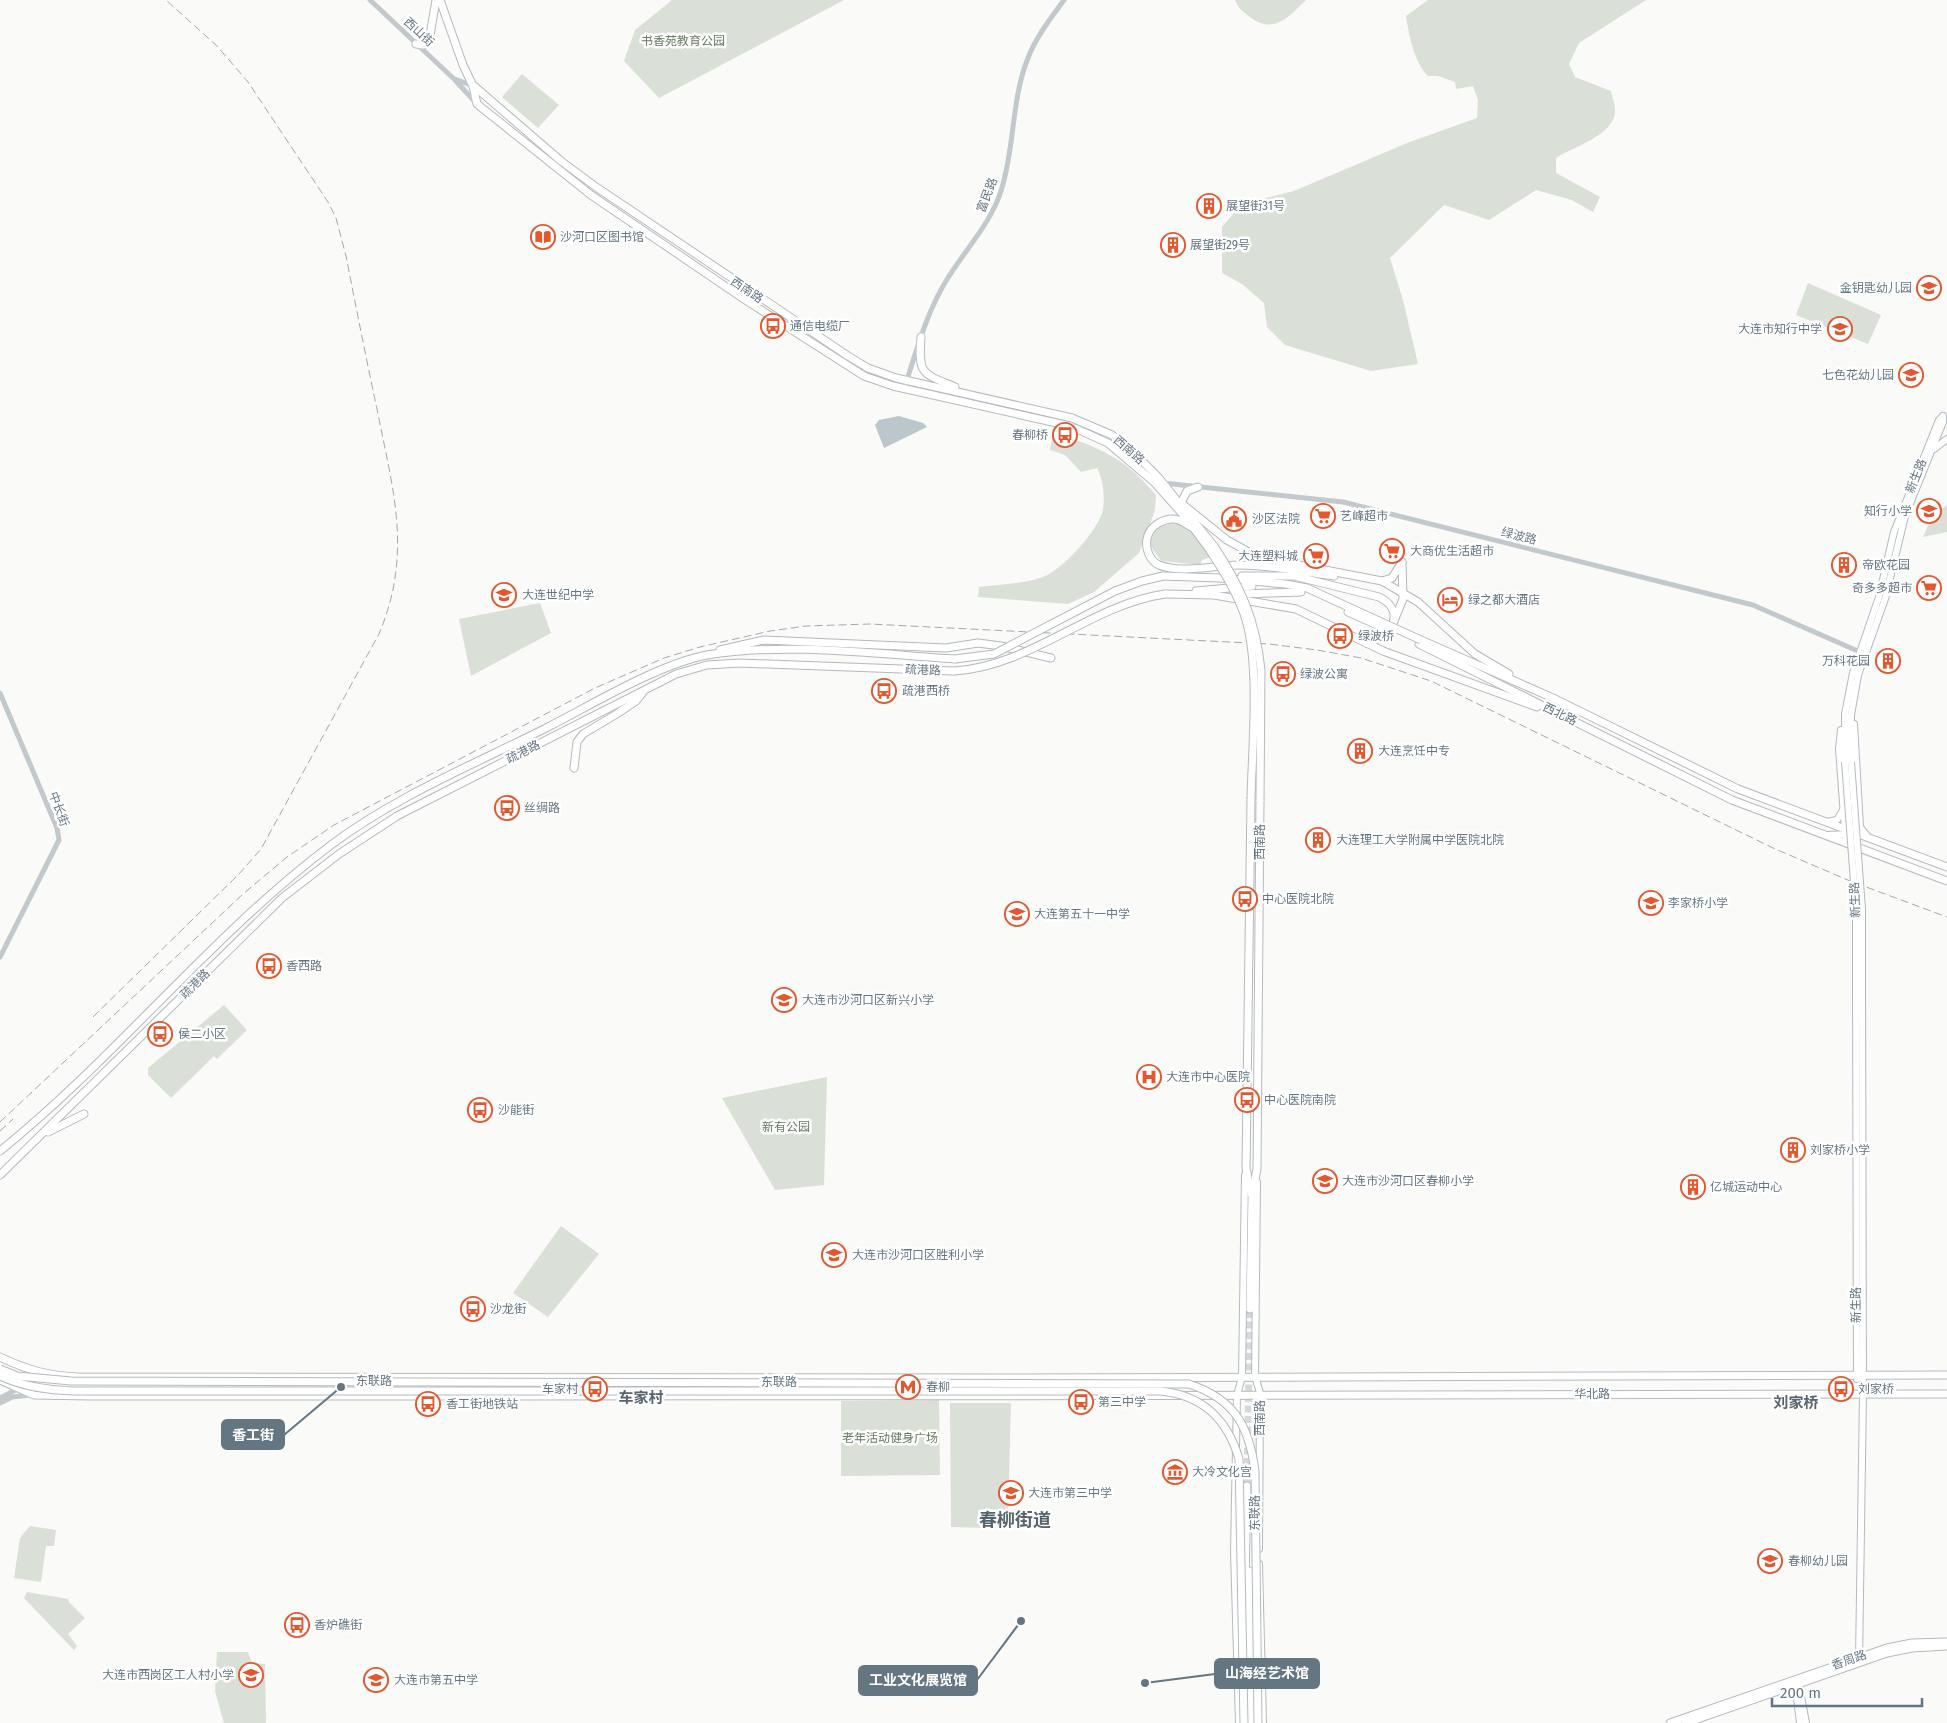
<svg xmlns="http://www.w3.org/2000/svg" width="1947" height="1723" viewBox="0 0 1947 1723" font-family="'Fira Sans','Noto Sans SC',sans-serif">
	<rect width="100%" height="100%" fill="#fafaf8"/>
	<!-- green -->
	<g fill="#dadfd7">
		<polygon points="672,0 844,0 659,98 624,61 635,30"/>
		<path d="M1235,0h71c-17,17 -33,35 -56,17 -7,-5 -12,-9 -15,-17z"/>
		<path d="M1428,0h218l-67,43 -10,21 6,13 36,14c1,6 4,13 4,19 1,25 -42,37 -59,48v15l44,24 -7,15 -21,-12 -36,-10 -47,30 -45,-15 -54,53 13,42 15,64 -47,7 -86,-26 -18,-18 -3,-24 -22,-19 -20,-11v-46l20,-23 52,-13 113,-48 70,-25 1,-18 -5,-14 -17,3 -1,-7 -17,-6h-10c-14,-14 -19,-41 -22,-60z"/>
		<polygon points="522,74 559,105 538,128 502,97"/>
		<polygon points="1808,283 1881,315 1868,344 1796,315"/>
		<path d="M1053,434c45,11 73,25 103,61l-1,15 -16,43 -45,39 -26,12 -90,-7 1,-10c21,-3 44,-3 64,-10 19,-7 57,-48 60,-68 2,-12 0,-30 -6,-41l-16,4 -16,-17 -15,-5z"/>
		<polygon points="1947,505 1947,532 1923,537 1932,517"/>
		<path d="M1174,523c18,3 27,20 37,34l-9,3 -2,5 -39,-4 -11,-16c3,-15 9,-20 24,-22z"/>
		<polygon points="540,603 551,633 471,676 459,619"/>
		<polygon points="224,1005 247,1030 217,1059 214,1056 171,1098 148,1075 148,1068"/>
		<polygon points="827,1077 824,1185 775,1190 722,1098"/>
		<polygon points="561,1226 599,1254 548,1317 513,1293"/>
		<polygon points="939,1400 940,1475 841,1476 841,1401"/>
		<polygon points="950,1403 1011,1403 1008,1514 1000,1514 987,1528 951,1527"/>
		<polygon points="30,1526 56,1530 54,1546 46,1546 41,1582 14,1578 20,1538"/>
		<polygon points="27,1592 68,1599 69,1602 85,1618 68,1634 77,1646 74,1650 24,1598"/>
		<polygon points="217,1652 248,1652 252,1663 265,1664 266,1723 224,1723 215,1691"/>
	</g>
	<!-- water -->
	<polygon fill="#bbc7cb" points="899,416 923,423 927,427 884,448 875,425 879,420"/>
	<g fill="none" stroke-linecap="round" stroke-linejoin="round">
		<!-- primary-tunnel -->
		<polyline stroke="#d5d9db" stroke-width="7" stroke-dasharray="7 3.5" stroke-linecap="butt" points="1247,1486 1250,1309"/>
		<defs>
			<g id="secondary">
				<polyline points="1934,449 1947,439"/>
				<polyline points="1854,724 1860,827 1868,837"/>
				<polyline points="1841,730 1839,749 1846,843"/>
				<polyline points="1845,762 1845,714 1853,673 1879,597 1894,532 1939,420 1943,416"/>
				<polyline points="1851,762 1851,715 1858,675 1885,599 1905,516 1943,422 1943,416"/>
				<polyline points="1827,822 1837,820 1843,810"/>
				<polyline points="1827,835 1850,834"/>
				<polyline points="1856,982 1857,1379"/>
				<polyline points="1257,1182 1255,1376 1260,1393 1259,1549"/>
				<polyline points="1259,1564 1263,1723"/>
				<polyline points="1859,1661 1863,1394 1862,982"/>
				<polyline points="1798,1680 1806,1723"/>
				<polyline points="1795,1682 1800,1723"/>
				<polyline points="1239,1723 1234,1551 1237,1395 1242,1377 1245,1175"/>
			</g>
			<g id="primary">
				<polyline points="440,0 463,65 473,86 477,104 591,195 744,299 864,376 893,386 1070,426 1108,443 1154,482 1186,518 1209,549"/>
				<polyline points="416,44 423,45 429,41 436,0"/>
				<polyline points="474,86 561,161 596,187 848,356 868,368 896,378 1072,418 1112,435 1129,448 1158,477 1214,546"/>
				<path d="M921,337c-3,38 1,36 34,50"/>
				<polyline points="1251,1193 1246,1168 1251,799"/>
				<polyline points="1250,1309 1252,1196 1257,1169 1260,800"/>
				<path d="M0,1357c27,13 49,19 79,20l940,1 928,-3"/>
				<path d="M0,1380l34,15 57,1c619,2 1237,-2 1856,-2"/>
				<polyline points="1247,1486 1245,1580 1248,1723"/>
				<polyline points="1235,1561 1241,1573"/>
				<polyline points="1249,1571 1253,1723"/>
				<polyline points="1670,1723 1887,1648 1912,1643 1947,1642"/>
				<polyline points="1686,1723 1887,1653 1912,1648 1947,1646"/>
			</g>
			<g id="trunk">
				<polyline points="1198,487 1187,491 1181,503 1227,540 1254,555 1268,559 1382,581 1418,602 1475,654 1509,674"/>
				<path d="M1196,529c-6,-2 -12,-7 -17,-9 -14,-4 -30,6 -32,19 -2,10 3,22 12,26 22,9 57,0 80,0 32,0 64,7 95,11"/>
				<polyline points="1163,576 1220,578 1285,584 1307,588 1379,621"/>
				<polyline points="1242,576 1304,576"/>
				<path d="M1298,577l81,20c28,14 13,41 -13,46"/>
				<polyline points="1382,581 1392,578 1402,562"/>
				<polyline points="1196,591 1252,586"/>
				<polyline points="1165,594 1214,595 1296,609 1383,651 1537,707"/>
				<polyline points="1237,594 1301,592"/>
				<polyline points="1348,612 1377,625"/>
				<polyline points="1394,621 1403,599 1402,562"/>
				<polyline points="1421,640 1553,698 1738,789 1947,867"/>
				<polyline points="1419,644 1732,800 1947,881"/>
				<polyline points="720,650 764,640 946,648 978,643 1001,646 1051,658"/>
				<polyline points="574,768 577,742 583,734 615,715 636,701 643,692"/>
				<polyline points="48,1132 84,1114"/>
				<path d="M0,1151c117,-94 210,-215 331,-306 65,-49 144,-81 217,-118 45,-23 111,-63 159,-72 78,-13 169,-1 248,4"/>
				<polyline points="0,1175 282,898 339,854 397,816 676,674 707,665 740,663 954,671"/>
			</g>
		</defs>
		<!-- secondary casing -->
		<use href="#secondary" stroke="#b3babf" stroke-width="8"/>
		<!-- primary casing -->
		<use href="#primary" stroke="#b5babe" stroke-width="9"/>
		<!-- trunk casing -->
		<use href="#trunk" stroke="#b4b9bd" stroke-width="9"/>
		<!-- tertiary -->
		<g stroke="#c3c8cc" stroke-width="5">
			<polyline points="370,0 454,79 477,104"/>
			<polyline points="455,79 473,86"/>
			<path d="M906,383c11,-34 21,-71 40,-102 18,-30 44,-56 55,-90 14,-43 10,-91 27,-133 8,-21 23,-40 36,-58"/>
			<polyline points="1163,483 1343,502 1753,605 1860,652"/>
			<polyline points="0,693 57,828 59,840 0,957"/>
			<polyline points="0,1398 39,1378"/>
			<polyline points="0,1403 12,1397 30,1395"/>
		</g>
		<!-- secondary -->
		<use href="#secondary" stroke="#fff" stroke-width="6"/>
		<!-- primary -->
		<use href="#primary" stroke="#fff" stroke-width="7"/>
		<!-- trunk -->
		<use href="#trunk" stroke="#fff" stroke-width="7"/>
		<!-- rail -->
		<g stroke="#a2aab0" stroke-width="1" stroke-dasharray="8 4" stroke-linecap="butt">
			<path d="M93,1017l146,-143 22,-25 118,-215c34,-81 14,-143 -2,-225 -11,-51 -21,-102 -31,-153l-10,-38 -8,-16 -80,-120 -31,-36 -51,-46"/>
			<polyline points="0,1122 243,894 287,857 334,825 595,688 664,658 700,647 770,631 806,626 870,624 1269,644 1317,650 1361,658 1431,681 1773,848 1850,881 1947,917"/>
			<polyline points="0,1131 13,1119"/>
		</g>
		<defs>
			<g id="secondary-bridge">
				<polyline points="1845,762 1856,909 1856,982"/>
				<polyline points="1851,762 1862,909 1862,982"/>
			</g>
			<g id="primary-bridge">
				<path d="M1214,546c27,41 42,74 47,124l-1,130"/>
				<path d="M1209,549c12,18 24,37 32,57 21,47 11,140 10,193"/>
			</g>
			<g id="trunk-bridge">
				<polyline points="1379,621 1421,640"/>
				<polyline points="1377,625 1392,632"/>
				<polyline points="955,659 994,654 1115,591 1142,581 1163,576"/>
				<path d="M954,671c78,-5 136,-66 211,-77"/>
				<path d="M0,1369l17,7 54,5 1118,3c45,15 60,41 66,87l3,252"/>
				<path d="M0,1376c24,11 48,14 74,15h1086c42,4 67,27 79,68l5,264"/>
			</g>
		</defs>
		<!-- secondary-bridge casing -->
		<use href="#secondary-bridge" stroke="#b3babf" stroke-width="8" stroke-linecap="butt"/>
		<!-- primary-bridge casing -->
		<use href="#primary-bridge" stroke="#b5babe" stroke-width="9" stroke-linecap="butt"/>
		<!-- trunk-bridge casing -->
		<use href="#trunk-bridge" stroke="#b4b9bd" stroke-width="9" stroke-linecap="butt"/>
		<!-- secondary-bridge -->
		<use href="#secondary-bridge" stroke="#fff" stroke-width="6"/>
		<!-- primary-bridge -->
		<use href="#primary-bridge" stroke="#fff" stroke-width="7"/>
		<!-- trunk-bridge -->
		<use href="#trunk-bridge" stroke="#fff" stroke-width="7"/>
	</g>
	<!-- icons -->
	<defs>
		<symbol id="building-ring" viewBox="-11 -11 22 22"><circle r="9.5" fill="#fff" stroke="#e4572e" stroke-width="1.5"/><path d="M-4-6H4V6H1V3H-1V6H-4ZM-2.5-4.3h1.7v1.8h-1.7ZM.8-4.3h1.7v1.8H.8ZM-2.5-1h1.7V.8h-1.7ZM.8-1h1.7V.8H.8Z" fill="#e4572e"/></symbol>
		<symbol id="library-ring" viewBox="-11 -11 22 22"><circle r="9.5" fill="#fff" stroke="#e4572e" stroke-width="1.5"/><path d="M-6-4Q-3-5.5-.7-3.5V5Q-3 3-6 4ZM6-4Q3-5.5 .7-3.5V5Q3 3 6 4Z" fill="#e4572e"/></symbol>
		<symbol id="school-ring" viewBox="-11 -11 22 22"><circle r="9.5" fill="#fff" stroke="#e4572e" stroke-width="1.5"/><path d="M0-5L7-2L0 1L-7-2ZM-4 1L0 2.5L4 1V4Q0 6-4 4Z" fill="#e4572e"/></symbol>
		<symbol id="bus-ring" viewBox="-11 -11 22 22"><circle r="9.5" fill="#fff" stroke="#e4572e" stroke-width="1.5"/><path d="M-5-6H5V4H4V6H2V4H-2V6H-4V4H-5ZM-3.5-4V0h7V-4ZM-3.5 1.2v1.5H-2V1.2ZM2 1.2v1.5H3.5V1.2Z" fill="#e4572e"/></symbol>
		<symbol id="supermarket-ring" viewBox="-11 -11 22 22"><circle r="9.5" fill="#fff" stroke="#e4572e" stroke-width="1.5"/><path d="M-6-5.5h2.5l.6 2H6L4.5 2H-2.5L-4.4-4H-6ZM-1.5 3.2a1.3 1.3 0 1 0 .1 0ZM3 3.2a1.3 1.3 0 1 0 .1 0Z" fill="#e4572e"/></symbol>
		<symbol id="civic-ring" viewBox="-11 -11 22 22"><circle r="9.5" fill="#fff" stroke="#e4572e" stroke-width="1.5"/><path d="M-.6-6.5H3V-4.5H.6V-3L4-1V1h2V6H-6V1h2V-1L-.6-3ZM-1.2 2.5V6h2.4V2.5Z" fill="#e4572e"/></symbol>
		<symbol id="hotel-ring" viewBox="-11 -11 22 22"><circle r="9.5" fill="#fff" stroke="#e4572e" stroke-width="1.5"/><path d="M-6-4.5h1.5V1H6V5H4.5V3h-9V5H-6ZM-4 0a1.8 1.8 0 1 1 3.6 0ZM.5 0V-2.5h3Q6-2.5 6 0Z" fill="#e4572e"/></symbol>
		<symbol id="hospital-ring" viewBox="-11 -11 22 22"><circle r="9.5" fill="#fff" stroke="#e4572e" stroke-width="1.5"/><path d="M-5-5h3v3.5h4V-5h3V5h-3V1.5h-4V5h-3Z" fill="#e4572e"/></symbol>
		<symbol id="metro-ring" viewBox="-11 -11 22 22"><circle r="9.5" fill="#fff" stroke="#e4572e" stroke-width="1.5"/><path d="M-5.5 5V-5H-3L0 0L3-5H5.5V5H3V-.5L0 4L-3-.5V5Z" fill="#e4572e"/></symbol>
		<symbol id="museum-ring" viewBox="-11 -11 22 22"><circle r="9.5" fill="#fff" stroke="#e4572e" stroke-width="1.5"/><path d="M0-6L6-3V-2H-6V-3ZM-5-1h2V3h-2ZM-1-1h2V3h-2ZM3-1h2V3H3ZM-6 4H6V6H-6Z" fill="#e4572e"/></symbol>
	</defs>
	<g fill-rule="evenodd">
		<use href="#building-ring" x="1195" y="192" width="28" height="28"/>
		<use href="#library-ring" x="529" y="223" width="28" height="28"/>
		<use href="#building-ring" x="1159" y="231" width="28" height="28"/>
		<use href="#school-ring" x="1915" y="274" width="28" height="28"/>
		<use href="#bus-ring" x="759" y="312" width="28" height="28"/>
		<use href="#school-ring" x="1826" y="315" width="28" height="28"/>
		<use href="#school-ring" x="1897" y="361" width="28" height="28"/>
		<use href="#bus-ring" x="1051" y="421" width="28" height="28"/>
		<use href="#school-ring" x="1915" y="497" width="28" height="28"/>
		<use href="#supermarket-ring" x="1309" y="502" width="28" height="28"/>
		<use href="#civic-ring" x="1220" y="505" width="28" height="28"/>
		<use href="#supermarket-ring" x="1378" y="537" width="28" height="28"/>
		<use href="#supermarket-ring" x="1302" y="542" width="28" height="28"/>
		<use href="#building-ring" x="1830" y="551" width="28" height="28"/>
		<use href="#supermarket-ring" x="1915" y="574" width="28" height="28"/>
		<use href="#school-ring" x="490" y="581" width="28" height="28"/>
		<use href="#hotel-ring" x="1436" y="586" width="28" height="28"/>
		<use href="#bus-ring" x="1326" y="622" width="28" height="28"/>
		<use href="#building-ring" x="1874" y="647" width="28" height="28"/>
		<use href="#bus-ring" x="1269" y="660" width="28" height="28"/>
		<use href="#bus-ring" x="870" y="677" width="28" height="28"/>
		<use href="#building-ring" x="1346" y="737" width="28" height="28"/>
		<use href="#bus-ring" x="493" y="794" width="28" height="28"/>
		<use href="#building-ring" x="1304" y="826" width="28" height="28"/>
		<use href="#bus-ring" x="1231" y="885" width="28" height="28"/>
		<use href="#school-ring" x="1637" y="889" width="28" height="28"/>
		<use href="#school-ring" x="1003" y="900" width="28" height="28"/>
		<use href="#bus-ring" x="255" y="952" width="28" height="28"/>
		<use href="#school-ring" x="770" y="986" width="28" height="28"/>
		<use href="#bus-ring" x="146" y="1020" width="28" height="28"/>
		<use href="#hospital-ring" x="1135" y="1063" width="28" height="28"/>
		<use href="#bus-ring" x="1233" y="1086" width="28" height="28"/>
		<use href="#bus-ring" x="466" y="1096" width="28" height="28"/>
		<use href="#building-ring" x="1779" y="1136" width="28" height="28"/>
		<use href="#school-ring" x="1311" y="1167" width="28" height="28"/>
		<use href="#building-ring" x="1679" y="1173" width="28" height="28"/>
		<use href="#school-ring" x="820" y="1241" width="28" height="28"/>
		<use href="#bus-ring" x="459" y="1295" width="28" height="28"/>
		<use href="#metro-ring" x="894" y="1373" width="28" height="28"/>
		<use href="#bus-ring" x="581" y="1375" width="28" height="28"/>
		<use href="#bus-ring" x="1827" y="1375" width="28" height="28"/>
		<use href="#bus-ring" x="1067" y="1388" width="28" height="28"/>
		<use href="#bus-ring" x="414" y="1390" width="28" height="28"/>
		<use href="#museum-ring" x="1161" y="1458" width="28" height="28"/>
		<use href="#school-ring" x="997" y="1479" width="28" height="28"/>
		<use href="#school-ring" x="1756" y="1547" width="28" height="28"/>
		<use href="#bus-ring" x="283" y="1611" width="28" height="28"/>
		<use href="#school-ring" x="237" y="1661" width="28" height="28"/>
		<use href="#school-ring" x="362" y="1666" width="28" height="28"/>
	</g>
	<g text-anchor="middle" stroke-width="5" stroke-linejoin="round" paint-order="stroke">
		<!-- street labels -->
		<g font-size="12" fill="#657683" stroke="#fff">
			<text transform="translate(419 32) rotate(43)" y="4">西山街</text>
			<text transform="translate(987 195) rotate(-69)" y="4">富民路</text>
			<text transform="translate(747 290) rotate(34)" y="4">西南路</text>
			<text transform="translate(1129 450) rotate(41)" y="4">西南路</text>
			<text transform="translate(1916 476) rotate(-68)" y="4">新生路</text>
			<text transform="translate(1519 536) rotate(14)" y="4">绿波路</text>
			<text transform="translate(923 670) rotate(2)" y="4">疏港路</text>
			<text transform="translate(1560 714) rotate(26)" y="4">西北路</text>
			<text transform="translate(523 752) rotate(-27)" y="4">疏港路</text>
			<text transform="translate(59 809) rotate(70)" y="4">中长街</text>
			<text transform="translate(1260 842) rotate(-90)" y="4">西南路</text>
			<text transform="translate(1855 900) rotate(-92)" y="4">新生路</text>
			<text transform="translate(195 984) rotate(-45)" y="4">疏港路</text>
			<text transform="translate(1856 1305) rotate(-90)" y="4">新生路</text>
			<text x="374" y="1385">东联路</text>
			<text x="779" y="1386">东联路</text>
			<text x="1592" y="1398">华北路</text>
			<text transform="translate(1260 1418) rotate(-90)" y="4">西南路</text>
			<text transform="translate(1255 1513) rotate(-90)" y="4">东联路</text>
			<text transform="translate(1849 1660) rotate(-19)" y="4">香周路</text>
		</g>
		<!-- park labels -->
		<g font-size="12" fill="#687a64" stroke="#fff">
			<text x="683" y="45">书香苑教育公园</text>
			<text x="786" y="1131">新有公园</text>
			<text x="890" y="1442">老年活动健身广场</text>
		</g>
		<!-- poi labels -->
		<g font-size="12" fill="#657683" stroke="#fff" text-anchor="start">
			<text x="1226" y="210">展望街31号</text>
			<text x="560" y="241">沙河口区图书馆</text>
			<text x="1190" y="249">展望街29号</text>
			<text x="1912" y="292" text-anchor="end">金钥匙幼儿园</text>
			<text x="790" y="330">通信电缆厂</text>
			<text x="1822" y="333" text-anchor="end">大连市知行中学</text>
			<text x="1894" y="379" text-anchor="end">七色花幼儿园</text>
			<text x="1048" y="439" text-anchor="end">春柳桥</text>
			<text x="1912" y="515" text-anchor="end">知行小学</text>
			<text x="1340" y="520">艺峰超市</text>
			<text x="1252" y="523">沙区法院</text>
			<text x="1410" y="555">大商优生活超市</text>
			<text x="1298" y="560" text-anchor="end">大连塑料城</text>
			<text x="1862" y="569">帝欧花园</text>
			<text x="1912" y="592" text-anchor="end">奇多多超市</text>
			<text x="522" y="599">大连世纪中学</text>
			<text x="1468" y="604">绿之都大酒店</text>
			<text x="1358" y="640">绿波桥</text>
			<text x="1870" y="665" text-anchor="end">万科花园</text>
			<text x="1300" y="678">绿波公寓</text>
			<text x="902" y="695">疏港西桥</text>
			<text x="1378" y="755">大连烹饪中专</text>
			<text x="524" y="812">丝绸路</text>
			<text x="1336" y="844">大连理工大学附属中学医院北院</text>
			<text x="1262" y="903">中心医院北院</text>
			<text x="1668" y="907">李家桥小学</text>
			<text x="1034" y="918">大连第五十一中学</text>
			<text x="286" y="970">香西路</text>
			<text x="802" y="1004">大连市沙河口区新兴小学</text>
			<text x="178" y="1038">侯二小区</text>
			<text x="1166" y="1081">大连市中心医院</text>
			<text x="1264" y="1104">中心医院南院</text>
			<text x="498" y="1114">沙能街</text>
			<text x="1810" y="1154">刘家桥小学</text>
			<text x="1342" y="1185">大连市沙河口区春柳小学</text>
			<text x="1710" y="1191">亿城运动中心</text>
			<text x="852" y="1259">大连市沙河口区胜利小学</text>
			<text x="490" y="1313">沙龙街</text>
			<text x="926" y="1391">春柳</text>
			<text x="578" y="1393" text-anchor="end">车家村</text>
			<text x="1858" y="1393">刘家桥</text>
			<text x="1098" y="1406">第三中学</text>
			<text x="446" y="1408">香工街地铁站</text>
			<text x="1192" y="1476">大冷文化宫</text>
			<text x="1028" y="1497">大连市第三中学</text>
			<text x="1788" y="1565">春柳幼儿园</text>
			<text x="314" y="1629">香炉礁街</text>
			<text x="234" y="1679" text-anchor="end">大连市西岗区工人村小学</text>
			<text x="394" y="1684">大连市第五中学</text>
		</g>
		<!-- quarter labels -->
		<g font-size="15" font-weight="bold" fill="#57646e" stroke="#fff">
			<text x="641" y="1403">车家村</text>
			<text x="1796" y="1408">刘家桥</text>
		</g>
		<!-- district labels -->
		<g font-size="18" font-weight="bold" fill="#57646e" stroke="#fff">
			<text x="1015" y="1526">春柳街道</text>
		</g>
	</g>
	<!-- callouts -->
	<path fill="none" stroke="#657683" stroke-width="2" d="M341 1387L284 1435M1145 1683L1215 1674M1021 1621L977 1680"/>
	<g fill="#657683" stroke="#fff" stroke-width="2">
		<circle cx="341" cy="1387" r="5"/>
		<circle cx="1145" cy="1683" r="5"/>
		<circle cx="1021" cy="1621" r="5"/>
	</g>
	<g fill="#657683" stroke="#657683" stroke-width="2">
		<rect x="222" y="1420" width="62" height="29" rx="5"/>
		<rect x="1215" y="1659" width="104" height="29" rx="5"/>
		<rect x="859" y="1666" width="118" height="29" rx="5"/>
	</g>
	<g font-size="14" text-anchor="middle" font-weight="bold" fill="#fff">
		<text x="253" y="1440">香工街</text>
		<text x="1267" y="1678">山海经艺术馆</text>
		<text x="918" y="1685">工业文化展览馆</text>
	</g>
	<!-- scale -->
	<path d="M1772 1698v8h150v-8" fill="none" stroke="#657683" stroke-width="2.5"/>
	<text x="1780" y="1698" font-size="15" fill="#657683" stroke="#ffffff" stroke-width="4" paint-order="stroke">200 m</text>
</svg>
